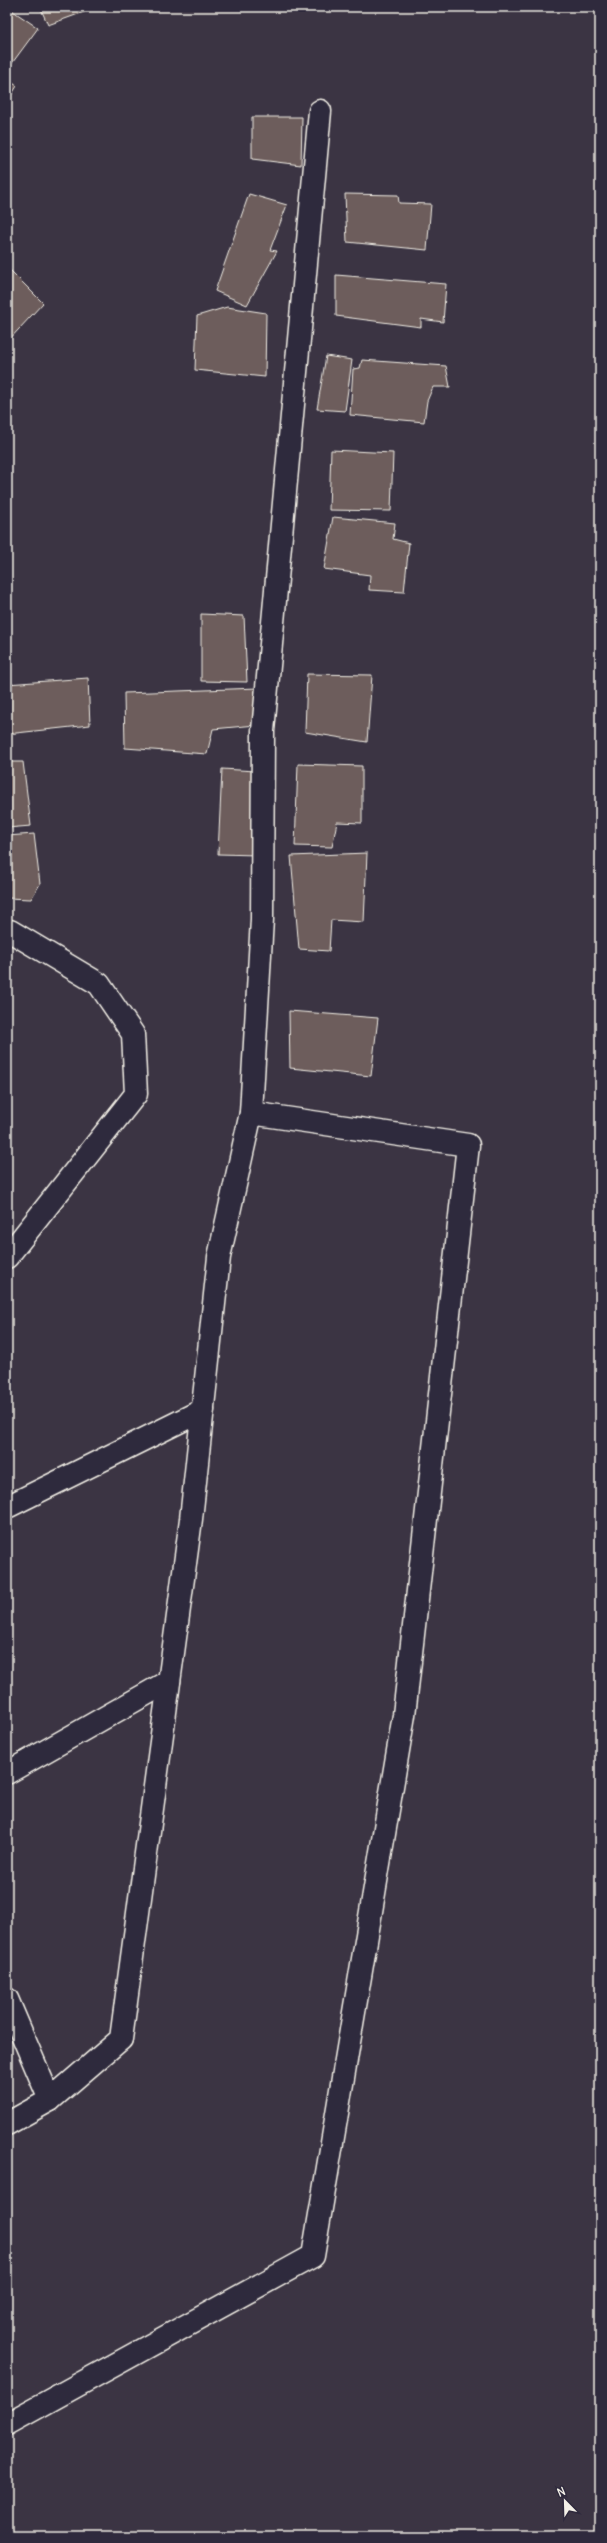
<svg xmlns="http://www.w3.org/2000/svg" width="607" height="2543" viewBox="0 0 607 2543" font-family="Delius,sans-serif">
	<rect width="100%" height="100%" fill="#3b3443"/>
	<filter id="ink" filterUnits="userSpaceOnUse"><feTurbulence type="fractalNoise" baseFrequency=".025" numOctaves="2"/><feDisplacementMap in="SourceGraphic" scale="8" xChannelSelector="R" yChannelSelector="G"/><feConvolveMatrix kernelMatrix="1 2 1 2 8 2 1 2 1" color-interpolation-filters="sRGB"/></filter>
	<g filter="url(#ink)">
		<!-- building -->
		<g fill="#6d5d5b" stroke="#f4f1e8">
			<polygon points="7,7 38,28 7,70"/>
			<polygon points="40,7 98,7 48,25"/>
			<polygon points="7,79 17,86 7,102"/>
			<polygon points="252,117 302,117 301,165 252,159"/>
			<polygon points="249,194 287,205 270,250 277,251 247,305 215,291"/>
			<polygon points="345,194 398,195 399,203 431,204 427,250 347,242"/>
			<polygon points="7,267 43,303 7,342"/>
			<polygon points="336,275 446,284 443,322 421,319 421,327 336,316"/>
			<polygon points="227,307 266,313 265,377 195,370 197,316"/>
			<polygon points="326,356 352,360 345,411 317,409"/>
			<polygon points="362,360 446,366 450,387 433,387 427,401 424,422 350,415 353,369 360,368"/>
			<polygon points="331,450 393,453 391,511 329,510"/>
			<polygon points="333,517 395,523 393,539 409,543 404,592 369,590 370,575 324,569"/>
			<polygon points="201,614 244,616 247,682 201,681"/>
			<polygon points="307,674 372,675 367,742 305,732"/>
			<polygon points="88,678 90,725 7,734 7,684"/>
			<polygon points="258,688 256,725 213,729 207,754 125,748 124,693"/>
			<polygon points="7,762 23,762 31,826 7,828"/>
			<polygon points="298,764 362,766 362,823 337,822 332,847 295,846"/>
			<polygon points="222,769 256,771 257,855 218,854"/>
			<polygon points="34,834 40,884 31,899 7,898 7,836"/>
			<polygon points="367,853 364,922 331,920 329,951 299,949 291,856"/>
			<polygon points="289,1011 378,1018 371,1076 290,1068"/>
		</g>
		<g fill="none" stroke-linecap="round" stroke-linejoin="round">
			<defs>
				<g id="street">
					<polyline points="7,1257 136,1094 133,1034 99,984 10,931"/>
					<polyline points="7,1507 203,1410"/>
					<polyline points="7,1773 169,1681"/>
					<polyline points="7,1999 50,2100"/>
					<polyline points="7,2124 50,2100 121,2039 191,1519 219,1257 251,1113 262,919 263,731 320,111"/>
					<polyline points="7,2424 313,2256 404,1715 468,1145 251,1113"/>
				</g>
			</defs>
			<!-- street casing -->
			<use href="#street" stroke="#f4f1e8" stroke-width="25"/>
			<!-- street -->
			<use href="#street" stroke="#2f2a3d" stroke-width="22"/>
		</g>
	</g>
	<!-- margin -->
	<rect width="607" height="2543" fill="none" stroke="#2f2a3d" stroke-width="24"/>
	<rect x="12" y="12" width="583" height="2519" fill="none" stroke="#f4f1e8" stroke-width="1.5" filter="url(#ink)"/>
	<!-- north arrow -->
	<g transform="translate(565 2501) rotate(337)" stroke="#2f2a3d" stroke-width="3" paint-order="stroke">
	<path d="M0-3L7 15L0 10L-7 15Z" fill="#f4f1e8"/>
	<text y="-6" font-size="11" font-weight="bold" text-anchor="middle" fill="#f4f1e8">N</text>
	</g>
</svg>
